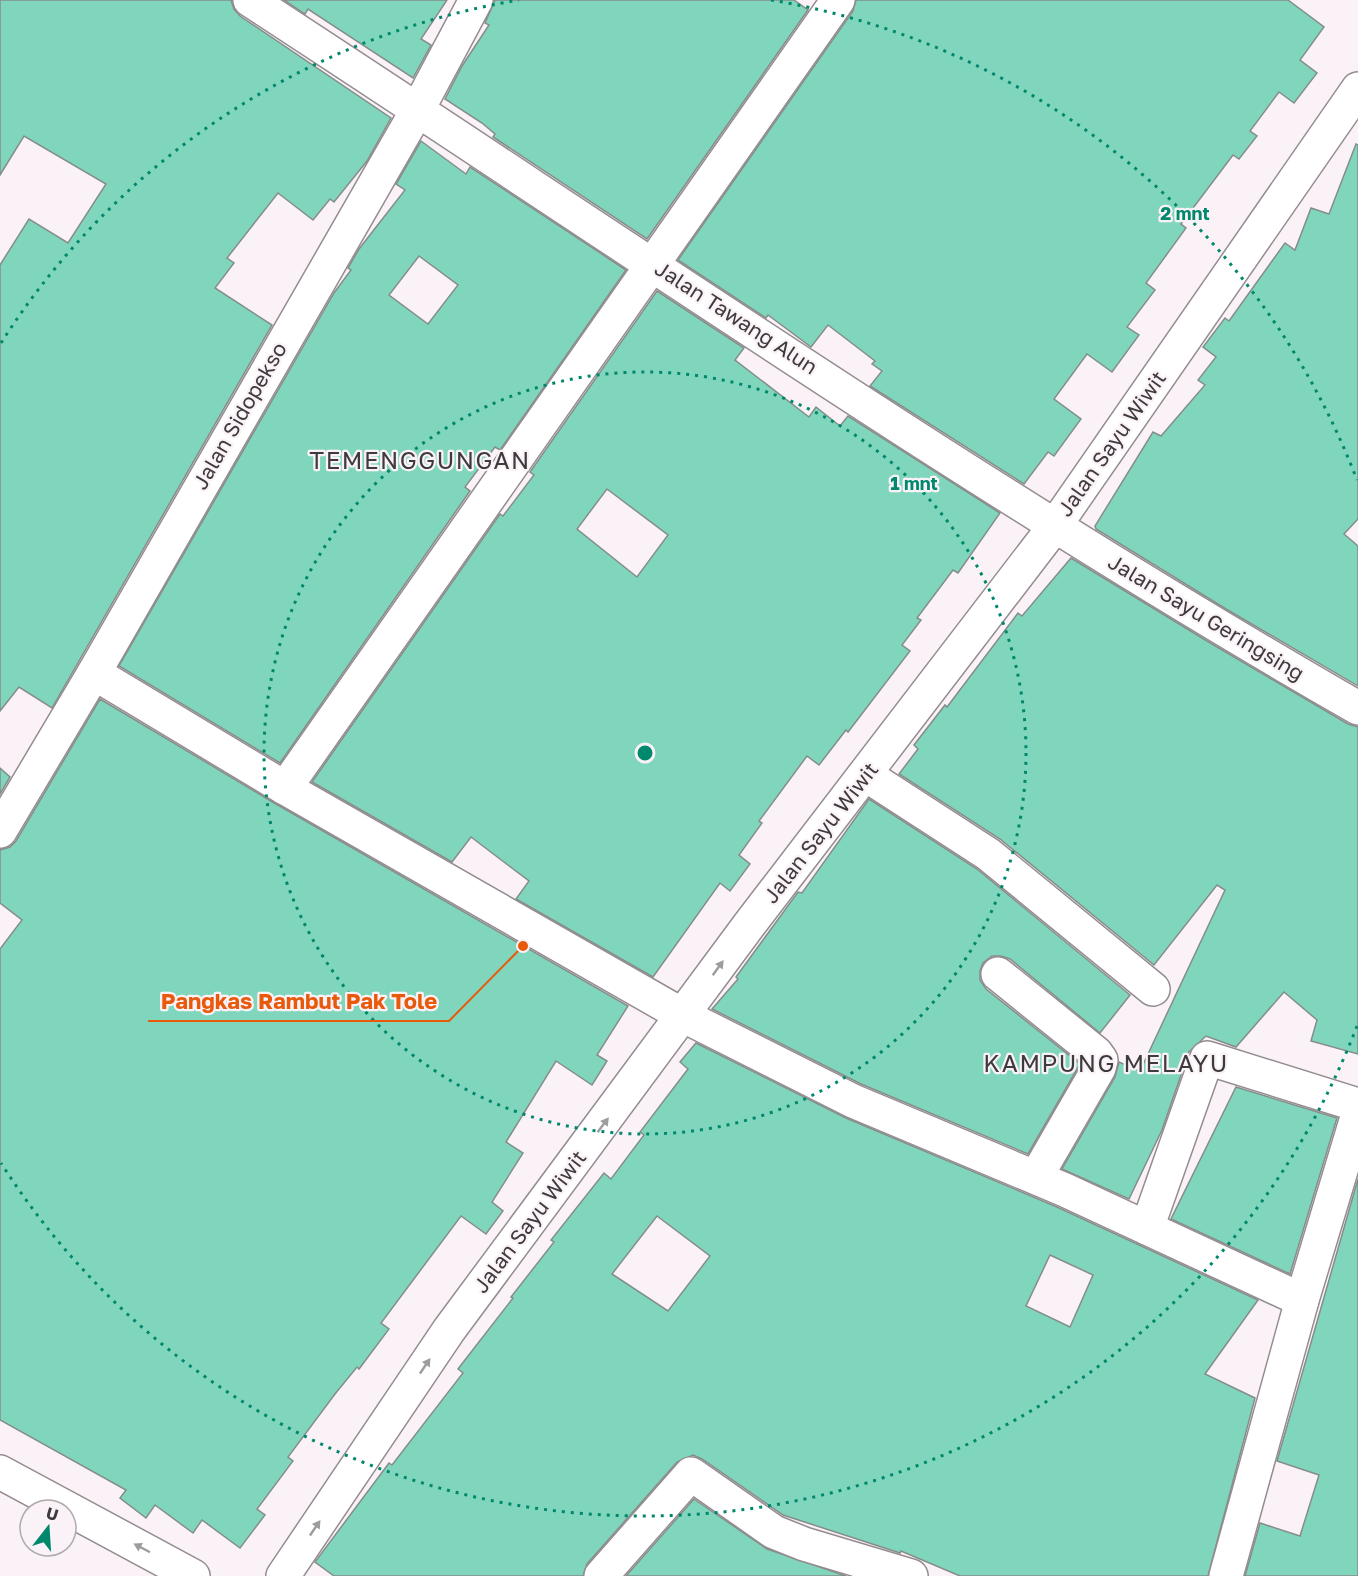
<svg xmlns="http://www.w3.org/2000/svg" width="1358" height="1576" viewBox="0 0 1358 1576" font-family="'Golos Text',sans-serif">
	<rect width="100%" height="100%" fill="#fbf2f7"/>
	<!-- building -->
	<g fill="#80d6bc" stroke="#848d8a" stroke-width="1.5" fill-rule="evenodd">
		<polygon points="0,0 231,0 234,9 240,16 391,118 367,161 334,202 330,199 313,220 278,193 227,258 234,263 215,288 272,325 52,708 19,687 0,711 0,265 29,219 68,243 106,184 24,136 0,175"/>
		<polygon points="284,0 447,0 421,39 431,45 413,78 308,9 305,14"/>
		<polygon points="495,0 794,0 808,10 647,239 493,137 495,134 482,123 445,99 462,66 489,25 485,23"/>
		<polygon points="856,0 1288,0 1324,27 1300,60 1317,73 1294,103 1279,92 1250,131 1257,136 1239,159 1233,155 1181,224 1186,228 1146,283 1155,290 1127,327 1139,335 1112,372 1087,354 1054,399 1081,419 1054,456 1048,452 1024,484 870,386 882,371 872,364 875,361 828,325 811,347 768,315 766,318 678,260 853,11"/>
		<path d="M421,141l45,33 4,-7 156,103 -126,180 -5,-3 -30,40 5,4 -190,272 -161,-97 215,-373 17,-23 -3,-2 11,-19 46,-59 -9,-6zM419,256l39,29 -30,39 -39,-29z"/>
		<polygon points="1356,144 1358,145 1358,519 1344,534 1358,546 1358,686 1226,609 1096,529 1095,526 1153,432 1161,436 1205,385 1198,380 1216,357 1203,347 1225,318 1229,321 1285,243 1295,250 1311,208 1329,214"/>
		<path d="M657,291l87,57 -9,12 74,57 7,-10 24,19 8,-10 152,97 -42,60 -5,-3 -36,48 4,2 -19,25 8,6 -62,81 -2,-2 -27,35 -12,-9 -48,65 3,2 -23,32 11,9 -20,27 -10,-8 -67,94 -137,-78 13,-18 -58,-44 -19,25 -140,-80 188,-268 3,2 31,-41 -4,-3zM607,489l61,46 -31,42 -60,-48z"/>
		<polygon points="1071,558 1207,641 1348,724 1358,727 1358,1054 1311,1041 1317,1020 1284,992 1236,1047 1206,1036 1189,1052 1162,1130 1129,1199 1062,1169 1115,1077 1119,1062 1140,1071 1225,890 1217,885 1154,965 1000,839 899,774 918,749 914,745 945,705 947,707 1018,613 1022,616"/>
		<polygon points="100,699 276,804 628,1006 597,1055 607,1061 592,1085 556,1061 506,1142 523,1153 492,1202 503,1211 486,1234 461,1216 381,1323 389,1329 359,1369 357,1367 335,1394 288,1457 293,1461 257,1509 265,1515 240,1548 202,1520 193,1533 155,1505 146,1518 120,1498 126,1490 0,1420 0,949 22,920 0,903 0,850 10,847 16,841"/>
		<polygon points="0,768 10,777 0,794"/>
		<polygon points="869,799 977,869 1130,995 1100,1033 1010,959 1001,956 992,956 983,963 980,971 980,980 986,989 1080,1064 1028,1154 861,1084 712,1009 738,979 736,977 798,892 802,893"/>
		<path d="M696,1043l150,75 211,89 201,93 -53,74 50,24 -47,178h-248l-59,-25 -1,2 -117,-38 -81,-56 -9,-4 -16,7 -90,102 -4,12h-249l-19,-14 74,-99 3,2 71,-92 -5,-4 55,-71 -2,-1 43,-55 -3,-2 53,-67 7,6 33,-44 -4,-3 48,-63 -8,-7zM657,1216l53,40 -42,55 -56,-37zM1050,1255l43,20 -23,52 -44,-21z"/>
		<polygon points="1236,1087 1337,1118 1290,1274 1171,1219"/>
		<polygon points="1358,1179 1358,1576 1245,1576 1260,1523 1300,1536 1319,1475 1277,1461"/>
		<polygon points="694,1499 767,1549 846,1576 626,1576"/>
	</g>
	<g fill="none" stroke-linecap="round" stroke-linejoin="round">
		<defs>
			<g id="minor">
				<path d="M250,0c367,239 728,490 1108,708"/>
				<polyline points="94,673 285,788 684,1016 853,1101 1065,1190 1302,1300"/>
				<polyline points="866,775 988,854 1153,989"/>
				<polyline points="285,788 838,0"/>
				<polyline points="0,831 94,673 418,109 476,0"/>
				<polyline points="998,974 1096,1053 1101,1060 1099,1068 1036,1177"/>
				<polyline points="1147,1228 1207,1058 1358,1105"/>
				<polyline points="0,1472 193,1576"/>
				<polyline points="601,1576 691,1474 774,1532 804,1544 911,1576"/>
				<polyline points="1226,1576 1302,1300 1358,1114"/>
			</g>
			<polyline id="secondary" points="283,1576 449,1330 749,925 1054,527 1358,89"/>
		</defs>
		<!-- minor casing -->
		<use href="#minor" stroke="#948c90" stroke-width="36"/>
		<!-- secondary casing -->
		<use href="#secondary" stroke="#948c90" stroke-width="36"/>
		<!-- minor -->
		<use href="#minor" stroke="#fff" stroke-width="33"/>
		<!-- secondary -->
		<use href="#secondary" stroke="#fff" stroke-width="33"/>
	</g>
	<!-- one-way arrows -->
	<defs><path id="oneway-solid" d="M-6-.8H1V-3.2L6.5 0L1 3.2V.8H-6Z" transform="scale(1.5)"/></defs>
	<g fill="#9e9d9e">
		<use href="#oneway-solid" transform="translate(718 968) rotate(-54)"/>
		<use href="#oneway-solid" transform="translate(603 1125) rotate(-53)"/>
		<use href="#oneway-solid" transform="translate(425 1366) rotate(-56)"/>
		<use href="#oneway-solid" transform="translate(315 1528) rotate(-56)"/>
		<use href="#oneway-solid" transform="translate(142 1548) rotate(-152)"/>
	</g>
	<!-- distance rings -->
	<g fill="none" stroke="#00886d" stroke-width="3" stroke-dasharray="3 6">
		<circle cx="645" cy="753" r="381"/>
		<path d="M1357 1026A763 763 0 0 1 1 1163M1 343A763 763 0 0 1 519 0M771 0A763 763 0 0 1 1357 480"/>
	</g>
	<g text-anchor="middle" stroke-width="4.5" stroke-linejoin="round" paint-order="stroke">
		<!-- street labels -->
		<g font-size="21" fill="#3e3b3d" stroke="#fbf2f7">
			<text transform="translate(736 318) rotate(33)" y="7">Jalan Tawang Alun</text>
			<text transform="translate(240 416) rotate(-60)" y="7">Jalan Sidopekso</text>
			<text transform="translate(1112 444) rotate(-55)" y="7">Jalan Sayu Wiwit</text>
			<text transform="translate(1206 618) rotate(31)" y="7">Jalan Sayu Geringsing</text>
			<text transform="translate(821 833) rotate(-52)" y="7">Jalan Sayu Wiwit</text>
			<text transform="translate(530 1222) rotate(-53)" y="7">Jalan Sayu Wiwit</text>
		</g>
		<!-- quarter labels -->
		<g font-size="24" letter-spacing="1.5" fill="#3e3b3d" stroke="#fbf2f7">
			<text x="420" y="469">TEMENGGUNGAN</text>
			<text x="1106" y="1072">KAMPUNG MELAYU</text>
		</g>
	</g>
	<circle cx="645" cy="753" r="9" fill="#00886d" stroke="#fbf2f7" stroke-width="3"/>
	<g font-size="18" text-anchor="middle" font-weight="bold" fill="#00886d" stroke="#fbf2f7" stroke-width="4.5" stroke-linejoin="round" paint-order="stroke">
		<text x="1185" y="220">2 mnt</text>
		<text x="914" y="490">1 mnt</text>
	</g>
	<!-- callouts -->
	<path fill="none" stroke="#e8590c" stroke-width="2" d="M523 946L449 1021H148"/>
	<circle fill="#e8590c" stroke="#fbf2f7" stroke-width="2" cx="523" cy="946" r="6"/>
	<g font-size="22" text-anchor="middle" font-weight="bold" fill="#e8590c" stroke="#fbf2f7" stroke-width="4.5" stroke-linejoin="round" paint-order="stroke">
		<text x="299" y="1009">Pangkas Rambut Pak Tole</text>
	</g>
	<!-- north arrow -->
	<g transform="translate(48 1528) rotate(17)"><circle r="28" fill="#fbf2f7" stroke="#afa9ad" stroke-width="1.5"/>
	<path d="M0-4.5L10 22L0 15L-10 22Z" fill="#00886d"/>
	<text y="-9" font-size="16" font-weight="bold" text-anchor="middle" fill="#3e3b3d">U</text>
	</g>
</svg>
